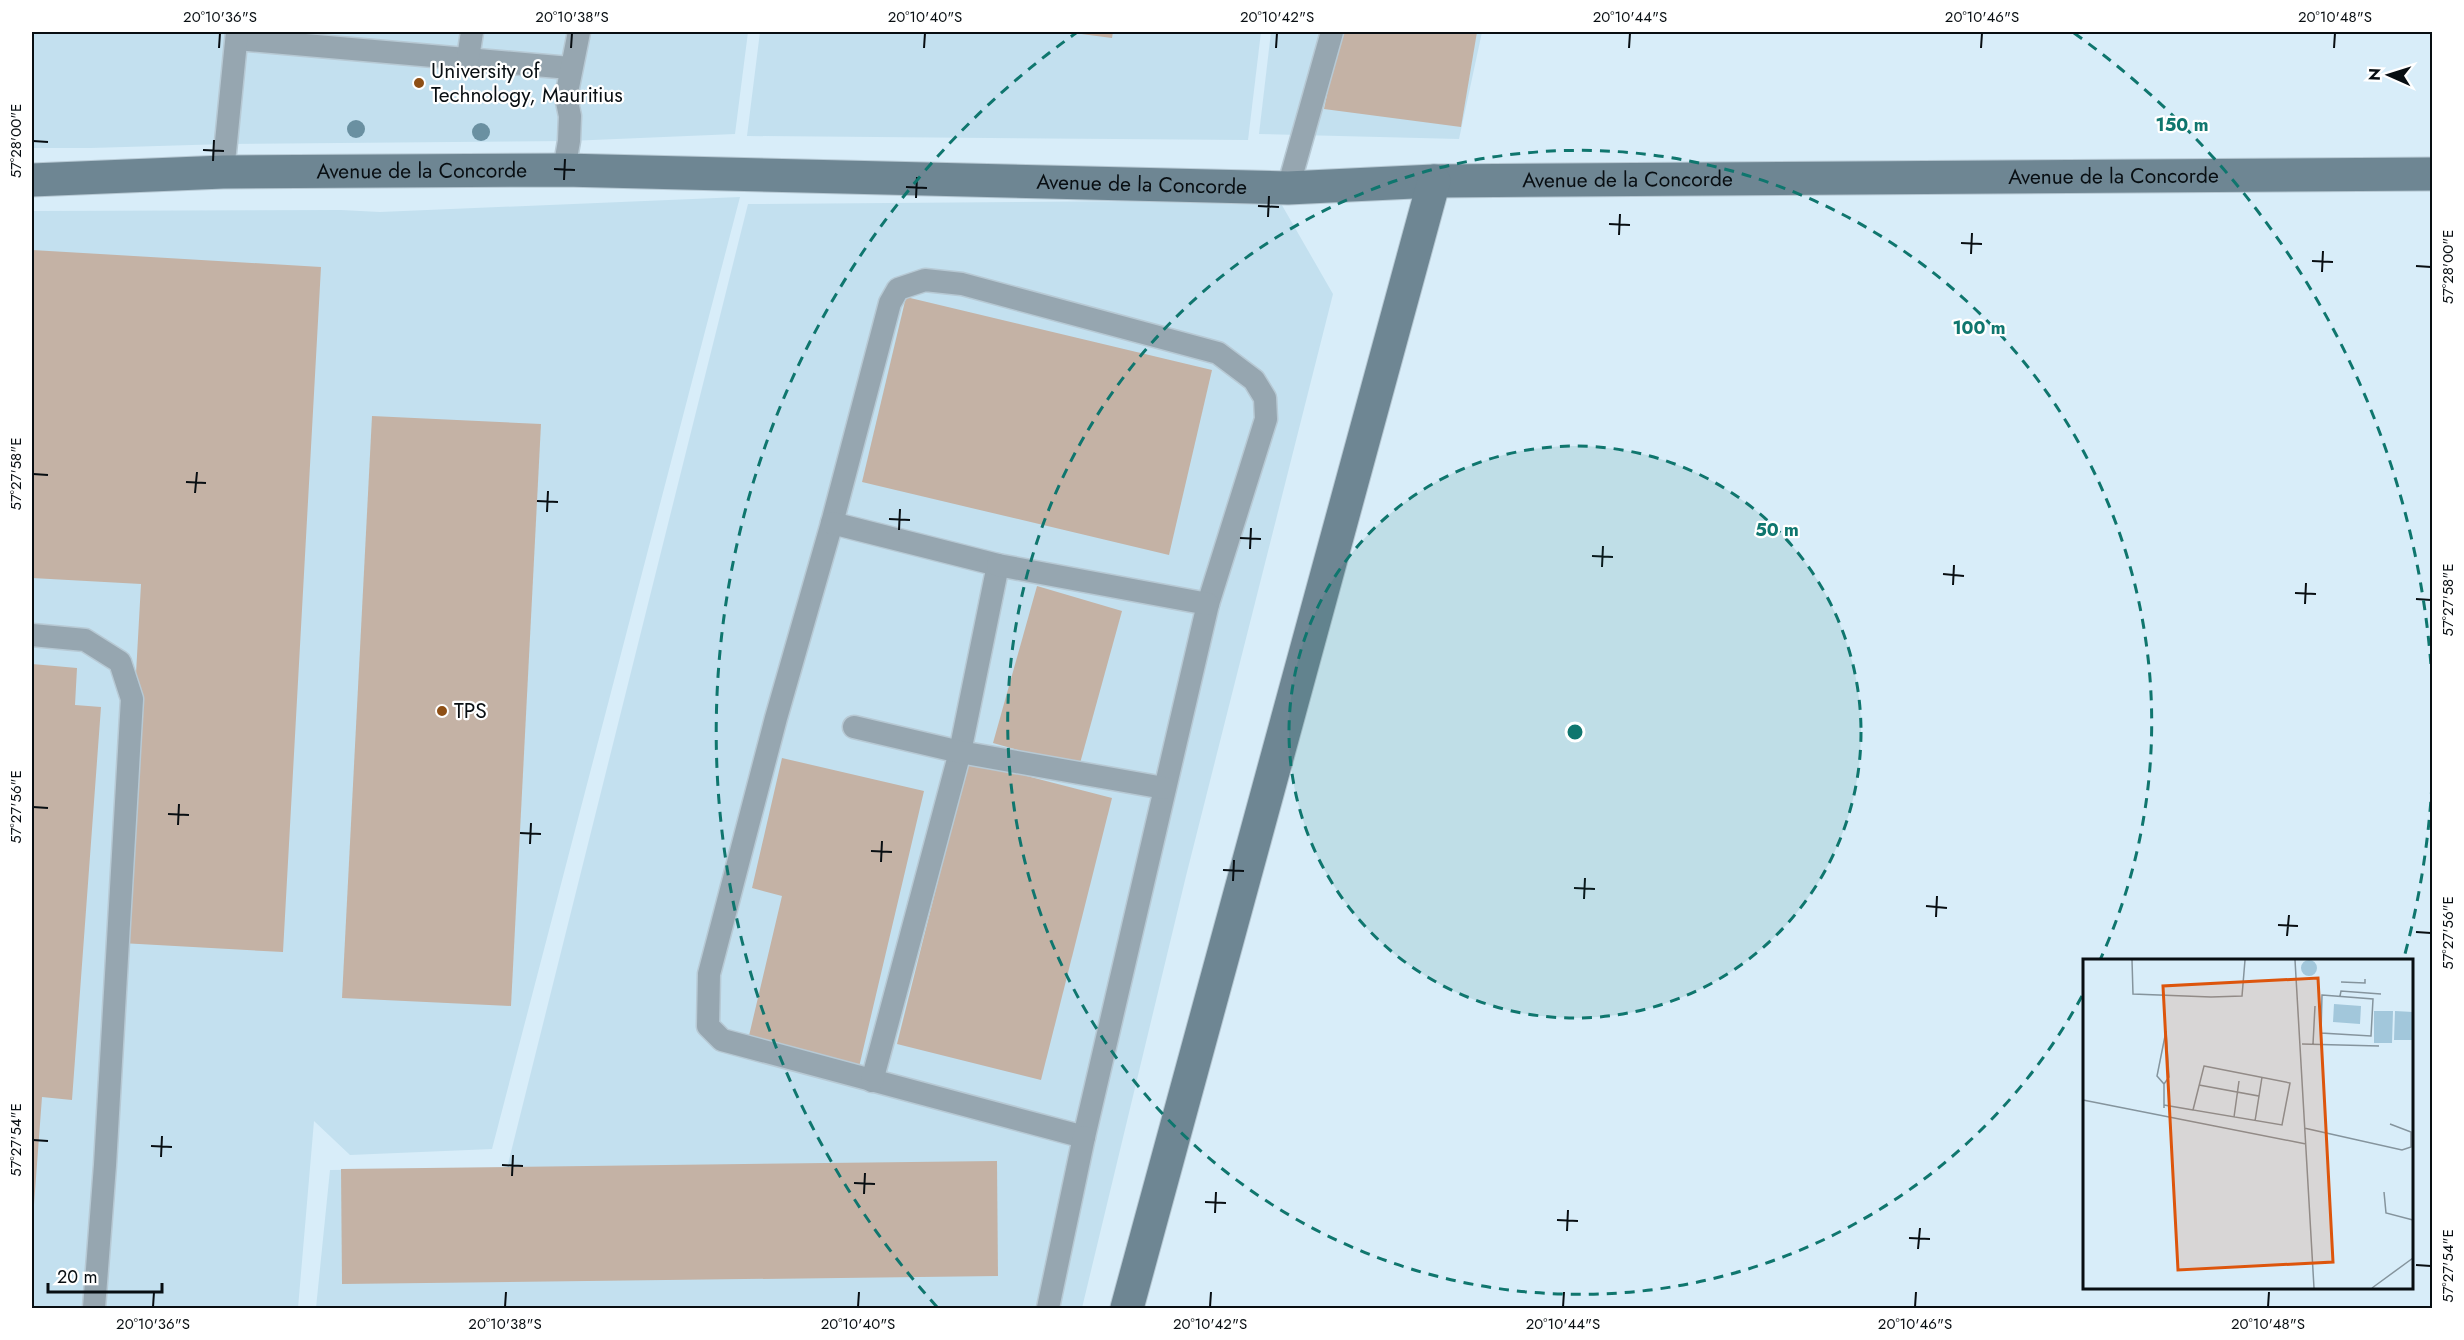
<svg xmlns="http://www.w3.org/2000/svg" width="2464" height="1340" viewBox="0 0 2464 1340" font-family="Jost,sans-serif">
	<rect width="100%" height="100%" fill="#d8edf9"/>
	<!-- built -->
	<g fill="#c3e0ef">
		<polygon points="32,32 748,32 735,134 569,141 226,144 91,148 32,148"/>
		<polygon points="760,32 1261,32 1248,140 747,136"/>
		<polygon points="1271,32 1482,32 1459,139 1259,134"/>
		<polygon points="740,197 492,1149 350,1155 314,1121 298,1308 32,1308 32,211 341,210 380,212"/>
		<polygon points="1279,200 1333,294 1186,876 1082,1308 316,1308 330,1170 507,1168 748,204"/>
	</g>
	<!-- building -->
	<g fill="#c4b2a5">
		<polygon points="1066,32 1113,32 1112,38"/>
		<polygon points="1340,32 1477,32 1461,127 1324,109"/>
		<polygon points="32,250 321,267 283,952 121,943 141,584 32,578"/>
		<polygon points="906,297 1212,370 1169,555 862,482"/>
		<polygon points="372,416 541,424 511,1006 342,998"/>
		<polygon points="1037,586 1122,611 1079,767 993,743"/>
		<polygon points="32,664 77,668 75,705 101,707 72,1100 42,1097 33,1218"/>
		<polygon points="782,758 924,791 859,1067 748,1040 782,896 752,888"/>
		<polygon points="968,761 1112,798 1041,1080 897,1044"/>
		<polygon points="997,1161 998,1276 342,1284 341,1169"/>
	</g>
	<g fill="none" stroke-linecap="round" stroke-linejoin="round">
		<defs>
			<g id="lane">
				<polyline points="237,39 570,68"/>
				<polyline points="468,58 472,32"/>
				<polyline points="564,170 569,141 570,116 566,97 579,32"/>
				<polyline points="223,172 237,32"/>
				<polyline points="1288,188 1332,32"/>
				<polygon points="925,280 962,284 1218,353 1254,380 1265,398 1266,419 1208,604 1084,1137 722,1040 708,1026 709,974 776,718 832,523 890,303 898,289"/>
				<polyline points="832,523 998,565 960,752 872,1081"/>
				<polyline points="998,565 1208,604"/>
				<polyline points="32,635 85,640 120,662 132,699 105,1165 94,1308"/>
				<polyline points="854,727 960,752 1164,788"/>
				<polyline points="1048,1308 1084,1137"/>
			</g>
			<g id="secondary">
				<path id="s1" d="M32,180l191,-8 341,-2 724,18 146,-7 998,-7"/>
				<polyline points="1127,1308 1434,181"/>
			</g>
		</defs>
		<!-- lane casing -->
		<use href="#lane" stroke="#b7c9d4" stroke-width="25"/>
		<!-- secondary casing -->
		<use href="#secondary" stroke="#b7c9d4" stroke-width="35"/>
		<!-- lane -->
		<use href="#lane" stroke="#96a6b0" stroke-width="22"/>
		<!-- secondary -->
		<use href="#secondary" stroke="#6e8693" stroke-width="33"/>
	</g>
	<!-- trees -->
	<g fill="#6a90a1">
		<circle cx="356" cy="129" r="9"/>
		<circle cx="481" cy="132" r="9"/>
	</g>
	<!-- ticks -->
	<path fill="none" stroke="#080e12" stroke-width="2" d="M219,48l1,-15M571,48l1,-15M924,48l1,-15M1276,48l1,-15M1629,48l1,-15M1981,48l1,-15M2334,48l1,-15M33,141l15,1M203,150l21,1M213,161l1,-21M554,169l21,1M564,180l1,-21M906,187l21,1M916,198l1,-21M1258,206l21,1M1268,217l1,-21M1609,224l21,1M1619,235l1,-21M1961,243l21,1M1971,254l1,-21M2312,261l21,1M2416,266l15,1M2322,272l1,-21M33,474l15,1M186,482l20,1M195,493l2,-21M537,501l21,1M547,512l1,-21M889,519l21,1M899,530l1,-21M1240,538l21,1M1250,549l1,-21M1592,556l21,1M1602,567l1,-21M1943,574l21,2M1953,585l1,-20M2295,593l21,1M2416,599l15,1M2305,604l1,-21M33,807l15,1M168,814l21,1M178,825l1,-21M520,833l21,1M530,844l1,-21M871,851l21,1M881,862l1,-21M1223,870l21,1M1233,881l1,-21M1574,888l21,1M1584,899l1,-21M1926,906l21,2M1936,917l1,-21M2278,925l20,1M2416,932l15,1M2287,936l2,-21M33,1140l15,1M151,1146l21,1M161,1157l1,-21M502,1165l21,1M512,1176l1,-21M854,1183l21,1M864,1194l1,-21M1205,1202l21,1M1215,1213l1,-21M1557,1220l21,1M1567,1231l1,-21M1909,1238l21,1M1918,1249l2,-21M2416,1265l15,1M153,1307l1,-15M505,1307l1,-15M858,1307l1,-15M1210,1307l1,-15M1563,1307l1,-15M1915,1307l1,-15M2268,1307l1,-15"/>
	<!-- distance rings -->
	<circle cx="1575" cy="732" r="286" fill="#0f766e" fill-opacity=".12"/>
	<g fill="none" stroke="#0f766e" stroke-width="3" stroke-dasharray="10 8">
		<circle cx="1575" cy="732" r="286"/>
		<path d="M2082 996A572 572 0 1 1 2100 960"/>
		<path d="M2432 784A859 859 0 0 1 2405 954M937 1307A859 859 0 0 1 1076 33M2074 33A859 859 0 0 1 2432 680"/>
	</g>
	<!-- markers -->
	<g fill="#8e4f15" stroke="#fff" stroke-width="2">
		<circle cx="419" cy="83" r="6"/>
		<circle cx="442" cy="711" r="6"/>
	</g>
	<g text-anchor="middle" stroke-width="4.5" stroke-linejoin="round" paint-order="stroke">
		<!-- poi labels -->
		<g font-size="21" fill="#080e12" stroke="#fff" text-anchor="start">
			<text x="431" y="78">University of<tspan x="431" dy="24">Technology, Mauritius</tspan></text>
			<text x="454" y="718">TPS</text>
		</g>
		<!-- street labels -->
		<g font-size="21" fill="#080e12" stroke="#fff">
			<text dy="7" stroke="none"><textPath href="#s1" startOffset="390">Avenue de la Concorde</textPath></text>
			<text dy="7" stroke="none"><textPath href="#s1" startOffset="2082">Avenue de la Concorde</textPath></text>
			<text dy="7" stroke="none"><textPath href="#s1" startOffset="1596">Avenue de la Concorde</textPath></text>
			<text dy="7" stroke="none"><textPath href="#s1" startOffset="1110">Avenue de la Concorde</textPath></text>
		</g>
	</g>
	<!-- overview -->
	<g transform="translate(2083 959)">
		<rect width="330" height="330" fill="#d8edf9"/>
		<path d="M218 9a8 8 0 1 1 16 0a8 8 0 1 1-16 0ZM251,45l27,2 -1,18 -27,-2zM291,52h19l-1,32h-18zM312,52l18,1v28h-19z" fill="#a2c7db"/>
		<path fill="none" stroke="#85949d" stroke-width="1.5" d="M49,1l1,34 78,3 31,-1 3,-36M212,1l19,328M258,23l24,1v-4M239,36l51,4 -2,37 -50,-3zM257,37l1,-5 40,3M83,72l3,46 -5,7 -7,-8zM219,85l77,2M230,85l2,-38M121,107l86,17 -8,42 -89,-15zM116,126l60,11 3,-19M0,141l223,44M81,146l29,5M81,149v-24M151,158l5,-36M172,162l4,-25M221,169l98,22 9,-3v-15l-21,-8M301,233l2,21 27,7M289,329l41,-30"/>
		<path fill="#dd550c" fill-opacity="0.15" stroke="#dd550c" stroke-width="3" d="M235,19l15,284 -155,8 -15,-284z"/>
		<rect width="330" height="330" fill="none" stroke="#080e12" stroke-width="3"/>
	</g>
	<circle cx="1575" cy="732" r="9" fill="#0f766e" stroke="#fff" stroke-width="3"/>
	<g font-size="18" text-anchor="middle" font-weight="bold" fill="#0f766e" stroke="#fff" stroke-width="4.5" stroke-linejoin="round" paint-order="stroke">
		<text x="2182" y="131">150 m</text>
		<text x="1979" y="334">100 m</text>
		<text x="1777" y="536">50 m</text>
	</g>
	<!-- border -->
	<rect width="2464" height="1340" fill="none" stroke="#ffffff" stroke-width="66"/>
	<!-- north arrow -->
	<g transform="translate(2389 75) rotate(273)" stroke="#ffffff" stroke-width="4.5" paint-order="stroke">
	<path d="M0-4.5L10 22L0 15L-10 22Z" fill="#080e12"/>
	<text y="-9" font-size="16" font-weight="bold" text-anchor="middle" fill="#080e12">N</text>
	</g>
	<!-- scale -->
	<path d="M48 1283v9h114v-9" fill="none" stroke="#080e12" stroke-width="3"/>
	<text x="57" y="1283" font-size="18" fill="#080e12" stroke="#ffffff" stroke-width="4.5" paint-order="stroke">20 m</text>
	<rect x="33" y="33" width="2398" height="1274" fill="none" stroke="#080e12" stroke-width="2"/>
	<g font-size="15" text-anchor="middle" fill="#080e12">
		<text x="220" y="22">20°10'36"S</text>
		<text x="572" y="22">20°10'38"S</text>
		<text x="925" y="22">20°10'40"S</text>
		<text x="1277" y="22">20°10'42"S</text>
		<text x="1630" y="22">20°10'44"S</text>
		<text x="1982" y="22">20°10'46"S</text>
		<text x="2335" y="22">20°10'48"S</text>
		<text transform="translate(16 141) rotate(-90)" y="5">57°28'00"E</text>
		<text transform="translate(2448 267) rotate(-90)" y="5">57°28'00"E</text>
		<text transform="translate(16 474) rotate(-90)" y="5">57°27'58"E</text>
		<text transform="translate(2448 600) rotate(-90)" y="5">57°27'58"E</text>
		<text transform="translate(16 807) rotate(-90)" y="5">57°27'56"E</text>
		<text transform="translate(2448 933) rotate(-90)" y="5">57°27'56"E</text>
		<text transform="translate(16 1140) rotate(-90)" y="5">57°27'54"E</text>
		<text transform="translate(2448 1266) rotate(-90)" y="5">57°27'54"E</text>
		<text x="153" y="1329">20°10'36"S</text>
		<text x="505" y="1329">20°10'38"S</text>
		<text x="858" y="1329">20°10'40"S</text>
		<text x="1210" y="1329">20°10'42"S</text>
		<text x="1563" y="1329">20°10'44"S</text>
		<text x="1915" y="1329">20°10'46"S</text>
		<text x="2268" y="1329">20°10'48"S</text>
	</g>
</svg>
